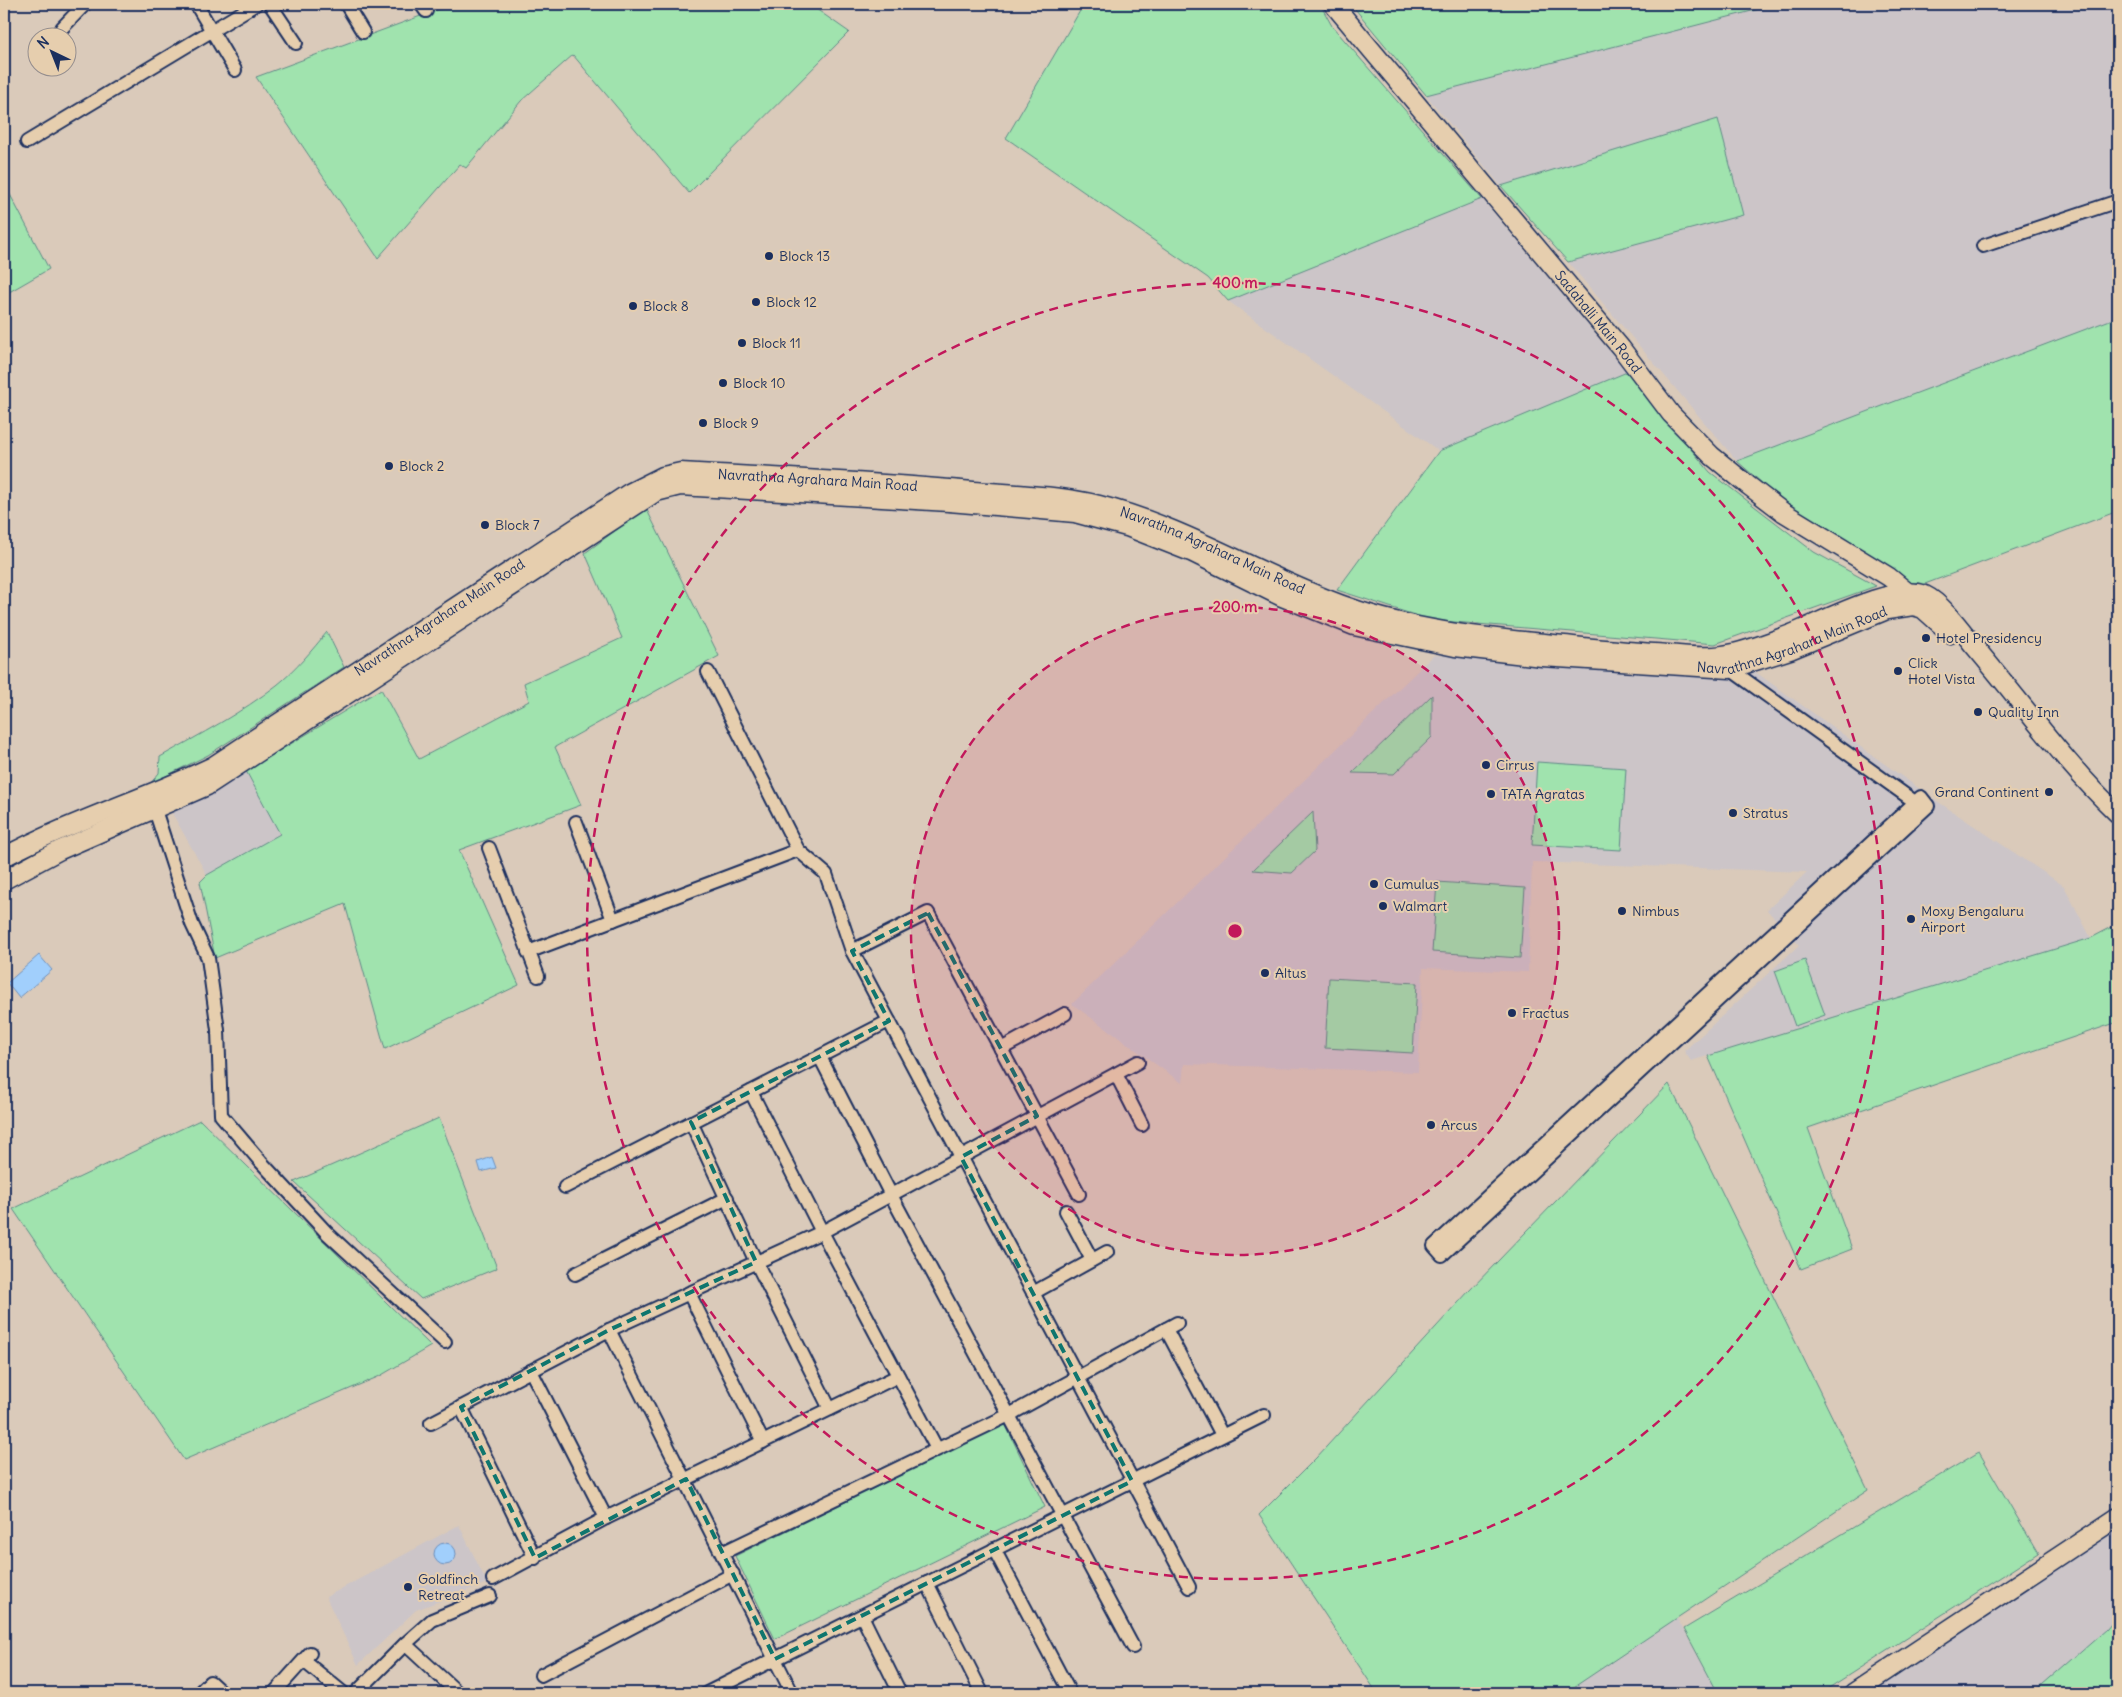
<svg xmlns="http://www.w3.org/2000/svg" width="2122" height="1697" viewBox="0 0 2122 1697" font-family="Delius,sans-serif">
	<rect width="100%" height="100%" fill="#dacaba"/>
	<filter id="ink" filterUnits="userSpaceOnUse"><feTurbulence type="fractalNoise" baseFrequency=".02" numOctaves="2"/><feDisplacementMap in="SourceGraphic" scale="10" xChannelSelector="R" yChannelSelector="G"/><feConvolveMatrix kernelMatrix="1 2 1 2 8 2 1 2 1" color-interpolation-filters="sRGB"/></filter>
	<g filter="url(#ink)">
		<!-- built -->
		<g fill="#ccc5c8">
			<polygon points="1779,4 2118,4 2118,317 1737,461 1568,262 1743,215 1718,119 1501,186 1426,95"/>
			<polygon points="1482,199 1627,372 1439,451 1228,301"/>
			<polygon points="1434,655 1710,677 1754,671 1931,797 2064,886 2091,938 1691,1061 1684,1051 1799,945 1767,910 1807,872 1532,862 1528,972 1423,968 1418,1072 1184,1064 1182,1083 1072,1004"/>
			<polygon points="246,771 280,834 207,875 172,813"/>
			<polygon points="459,1525 487,1583 416,1610 358,1665 326,1597"/>
			<polygon points="2118,1527 2118,1693 1867,1693"/>
			<polygon points="1677,1618 1718,1693 1565,1693"/>
		</g>
		<!-- green -->
		<g fill="#a0e3ae" stroke="#5e8986">
			<polygon points="453,4 809,4 849,32 689,193 573,55 521,101 466,168 460,164 378,258 256,77"/>
			<polygon points="1084,4 1320,4 1332,26 1482,199 1228,301 1208,278 1006,138"/>
			<polygon points="1351,4 1779,4 1426,95"/>
			<polygon points="1718,119 1743,215 1568,262 1501,186"/>
			<polygon points="4,183 49,269 4,295"/>
			<polygon points="2118,317 2118,511 1917,587 1788,506 1737,461"/>
			<polygon points="1627,372 1710,472 1814,552 1876,586 1715,644 1430,620 1337,590 1439,451"/>
			<polygon points="646,508 719,656 555,747 581,805 459,850 519,985 385,1049 345,904 215,958 200,882 207,875 280,834 246,771 381,689 419,759 529,701 524,683 622,638 585,553"/>
			<path d="M327,632l17,35 -136,88 -58,29 9,-11 1,-16c41,-23 81,-44 117,-72 19,-15 35,-35 50,-53z"/>
			<polygon points="1432,695 1432,737 1394,774 1352,773"/>
			<polygon points="1537,762 1626,768 1621,850 1532,845"/>
			<polygon points="1313,812 1315,851 1292,873 1253,870"/>
			<polygon points="1437,882 1525,888 1520,958 1432,952"/>
			<polygon points="2112,927 2118,940 2118,1022 1808,1128 1852,1249 1801,1269 1708,1056 2091,938"/>
			<polygon points="1805,960 1825,1015 1795,1026 1775,971"/>
			<polygon points="1329,978 1417,983 1413,1053 1325,1048"/>
			<polygon points="1669,1084 1868,1490 1565,1693 1377,1693 1259,1515 1316,1458 1469,1291"/>
			<polygon points="439,1118 497,1268 421,1299 294,1182"/>
			<polygon points="200,1120 431,1346 380,1376 184,1460 13,1209"/>
			<polygon points="1005,1424 1045,1507 775,1639 735,1556"/>
			<polygon points="1979,1452 2038,1553 1821,1693 1718,1693 1684,1629"/>
			<polygon points="2118,1614 2118,1693 2033,1693 2106,1629"/>
		</g>
		<!-- water -->
		<g fill="#a1cffc" stroke="#6b8fbd">
			<polygon points="39,955 52,970 19,998 7,983"/>
			<polygon points="492,1157 496,1168 481,1172 478,1162"/>
			<circle cx="445" cy="1554" r="11"/>
		</g>
		<g fill="none" stroke-linecap="round" stroke-linejoin="round">
			<defs>
				<g id="street">
					<polyline points="196,4 235,70"/>
					<polyline points="270,4 296,43"/>
					<polyline points="346,4 363,32"/>
					<polyline points="421,4 426,11"/>
					<polyline points="62,28 85,4"/>
					<polyline points="27,142 256,4"/>
					<polyline points="1983,246 2118,201"/>
					<polyline points="1730,669 1915,802"/>
					<polyline points="708,672 798,850 826,874 852,951 1189,1587"/>
					<polygon points="1921,797 1928,806 1442,1255 1434,1246"/>
					<polyline points="155,810 192,924 208,958 218,1030 221,1115 261,1162 327,1233 445,1342"/>
					<polyline points="576,822 613,920"/>
					<polyline points="489,848 538,976"/>
					<polyline points="852,951 928,913 1079,1194"/>
					<polyline points="528,952 798,850"/>
					<polyline points="1001,1049 1065,1014"/>
					<polyline points="820,1057 891,1195 1133,1647"/>
					<polyline points="1116,1074 1142,1125"/>
					<polyline points="751,1092 822,1232 937,1449"/>
					<polyline points="691,1122 756,1262 830,1409"/>
					<polyline points="565,1187 889,1021"/>
					<polyline points="1066,1211 1092,1260"/>
					<polyline points="575,1274 727,1198"/>
					<polyline points="689,1293 763,1442"/>
					<polyline points="1033,1293 1107,1252"/>
					<polyline points="1166,1329 1222,1435"/>
					<polyline points="609,1330 792,1693"/>
					<polyline points="531,1371 606,1518"/>
					<polyline points="461,1407 535,1558"/>
					<polyline points="431,1423 609,1330 822,1232 1138,1062"/>
					<polyline points="994,1549 1070,1693"/>
					<polyline points="722,1553 1009,1415 1177,1323"/>
					<polyline points="493,1579 606,1518 898,1376"/>
					<polyline points="927,1583 982,1693"/>
					<polyline points="862,1616 900,1693"/>
					<polyline points="405,1644 458,1693"/>
					<polyline points="304,1661 343,1693"/>
					<polyline points="541,1675 733,1574"/>
					<polyline points="199,1693 210,1682 222,1693"/>
					<polyline points="274,1693 310,1653"/>
					<polyline points="356,1693 405,1644 432,1620 490,1596"/>
					<polyline points="707,1693 1264,1415"/>
				</g>
				<g id="secondary">
					<path id="s1" d="M1333,4l288,344 50,66 41,42 37,30 34,26 106,65 17,14 7,15 10,3 28,25"/>
					<path id="s2" d="M4,857c67,-36 140,-58 209,-91l416,-273 34,-17 18,-4c97,5 195,10 292,19 42,3 85,4 126,14 87,22 164,72 249,102 72,26 149,31 225,39 31,3 63,6 95,8 18,2 37,4 55,1 22,-3 46,-13 68,-21 30,-12 105,-52 134,-39 17,8 37,36 49,51 48,56 90,117 144,168"/>
					<path id="s3" d="M4,880l56,-30 147,-64 449,-294 24,-6 269,16 126,11 52,14 66,26 89,44 72,29 101,21 87,10 188,12 60,-19 97,-40 26,-4"/>
					<polyline points="1853,1693 2118,1517"/>
				</g>
			</defs>
			<!-- street casing -->
			<use href="#street" stroke="#1b2f5e" stroke-width="16"/>
			<!-- secondary casing -->
			<use href="#secondary" stroke="#1b2f5e" stroke-width="21"/>
			<!-- street -->
			<use href="#street" stroke="#e6ceae" stroke-width="12"/>
			<!-- secondary -->
			<use href="#secondary" stroke="#e6ceae" stroke-width="18"/>
		</g>
	</g>
	<!-- marked area -->
	<path fill="none" stroke="#0f766e" stroke-width="4" stroke-dasharray="10 6" stroke-linejoin="round" d="M928,913l109,203 -76,41 171,324 -357,178 -89,-180 -151,79 -74,-151 148,-77 147,-68 -65,-140 198,-101 -37,-70z"/>
	<!-- distance rings -->
	<circle cx="1235" cy="931" r="324" fill="#c2185b" fill-opacity=".12"/>
	<g fill="none" stroke="#c2185b" stroke-width="2.5" stroke-dasharray="9 6">
		<circle cx="1235" cy="931" r="324"/>
		<circle cx="1235" cy="931" r="648"/>
	</g>
	<!-- markers -->
	<g fill="#1b2f5e" stroke="#e6ceae" stroke-width="2">
		<circle cx="769" cy="256" r="5"/>
		<circle cx="756" cy="302" r="5"/>
		<circle cx="633" cy="306" r="5"/>
		<circle cx="742" cy="343" r="5"/>
		<circle cx="723" cy="383" r="5"/>
		<circle cx="703" cy="423" r="5"/>
		<circle cx="389" cy="466" r="5"/>
		<circle cx="485" cy="525" r="5"/>
		<circle cx="1926" cy="638" r="5"/>
		<circle cx="1898" cy="671" r="5"/>
		<circle cx="1978" cy="712" r="5"/>
		<circle cx="1486" cy="765" r="5"/>
		<circle cx="2049" cy="792" r="5"/>
		<circle cx="1491" cy="794" r="5"/>
		<circle cx="1733" cy="813" r="5"/>
		<circle cx="1374" cy="884" r="5"/>
		<circle cx="1383" cy="906" r="5"/>
		<circle cx="1622" cy="911" r="5"/>
		<circle cx="1911" cy="919" r="5"/>
		<circle cx="1265" cy="973" r="5"/>
		<circle cx="1512" cy="1013" r="5"/>
		<circle cx="1431" cy="1125" r="5"/>
		<circle cx="408" cy="1587" r="5"/>
	</g>
	<g text-anchor="middle" stroke-width="4" stroke-linejoin="round" paint-order="stroke">
		<!-- poi labels -->
		<g font-size="14" fill="#1b2f5e" stroke="#e6ceae" text-anchor="start">
			<text x="779" y="261">Block 13</text>
			<text x="766" y="307">Block 12</text>
			<text x="643" y="311">Block 8</text>
			<text x="752" y="348">Block 11</text>
			<text x="733" y="388">Block 10</text>
			<text x="713" y="428">Block 9</text>
			<text x="399" y="471">Block 2</text>
			<text x="495" y="530">Block 7</text>
			<text x="1936" y="643">Hotel Presidency</text>
			<text x="1908" y="668">Click<tspan x="1908" dy="16">Hotel Vista</tspan></text>
			<text x="1988" y="717">Quality Inn</text>
			<text x="1496" y="770">Cirrus</text>
			<text x="2039" y="797" text-anchor="end">Grand Continent</text>
			<text x="1501" y="799">TATA Agratas</text>
			<text x="1743" y="818">Stratus</text>
			<text x="1384" y="889">Cumulus</text>
			<text x="1393" y="911">Walmart</text>
			<text x="1632" y="916">Nimbus</text>
			<text x="1921" y="916">Moxy Bengaluru<tspan x="1921" dy="16">Airport</tspan></text>
			<text x="1275" y="978">Altus</text>
			<text x="1522" y="1018">Fractus</text>
			<text x="1441" y="1130">Arcus</text>
			<text x="418" y="1584">Goldfinch<tspan x="418" dy="16">Retreat</tspan></text>
		</g>
		<!-- street labels -->
		<g font-size="14" fill="#1b2f5e" stroke="#e6ceae">
			<text dy="5" stroke="none"><textPath href="#s1" startOffset="414">Sadahalli Main Road</textPath></text>
			<text dy="5" stroke="none"><textPath href="#s2" startOffset="919">Navrathna Agrahara Main Road</textPath></text>
			<text dy="5" stroke="none"><textPath href="#s2" startOffset="1324">Navrathna Agrahara Main Road</textPath></text>
			<text dy="5" stroke="none"><textPath href="#s2" startOffset="499">Navrathna Agrahara Main Road</textPath></text>
			<text dy="5" stroke="none"><textPath href="#s3" startOffset="1929">Navrathna Agrahara Main Road</textPath></text>
		</g>
	</g>
	<circle cx="1235" cy="931" r="8" fill="#c2185b" stroke="#e6ceae" stroke-width="2.5"/>
	<g font-size="15" text-anchor="middle" font-weight="bold" fill="#c2185b" stroke="#e6ceae" stroke-width="4" stroke-linejoin="round" paint-order="stroke">
		<text x="1235" y="288">400 m</text>
		<text x="1235" y="612">200 m</text>
	</g>
	<!-- margin -->
	<rect width="2122" height="1697" fill="none" stroke="#e6ceae" stroke-width="20"/>
	<rect x="10" y="10" width="2102" height="1677" fill="none" stroke="#1b2f5e" stroke-width="2" filter="url(#ink)"/>
	<!-- north arrow -->
	<g transform="translate(52 52) rotate(317)"><circle r="24" fill="#e6ceae" stroke="#958e8e"/>
	<path d="M0-4L9 19L0 12L-9 19Z" fill="#1b2f5e"/>
	<text y="-8" font-size="14" font-weight="bold" text-anchor="middle" fill="#1b2f5e">N</text>
	</g>
</svg>
